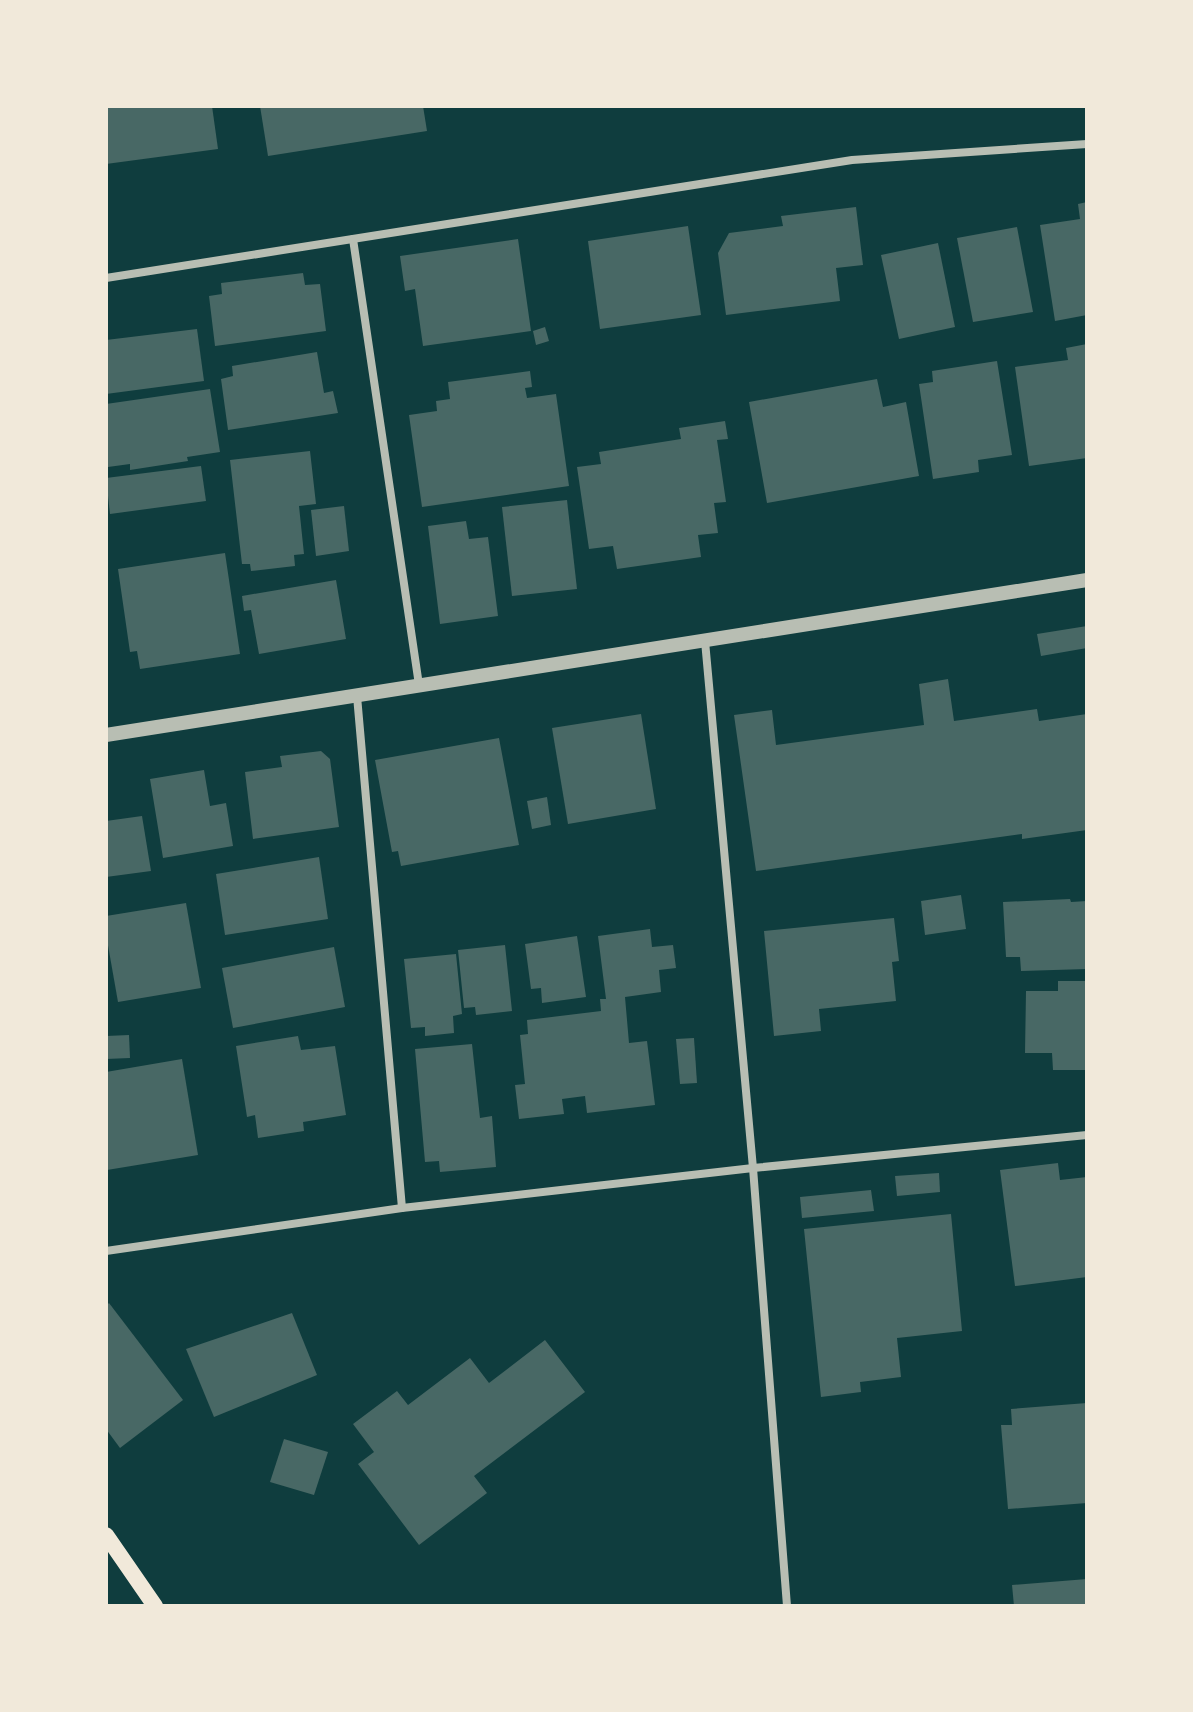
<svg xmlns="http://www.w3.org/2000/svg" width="1193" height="1712" viewBox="0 0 1193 1712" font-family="'Space Grotesk',sans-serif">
	<rect width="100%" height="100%" fill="#0f3d3e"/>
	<!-- building -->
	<g fill="#486865">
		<polygon points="106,106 212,106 218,149 106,164"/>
		<polygon points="260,106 423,106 427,131 268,156"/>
		<polygon points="1087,202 1087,315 1055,321 1040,225 1080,219 1078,204"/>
		<polygon points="856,207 863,265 836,268 840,301 726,315 718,253 729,233 783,226 781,216"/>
		<polygon points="688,226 701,315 600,329 588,241"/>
		<polygon points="1017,227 1033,312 973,322 957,238"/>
		<polygon points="518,239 531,331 423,346 415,289 405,291 400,256"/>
		<polygon points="938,243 955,327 899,339 881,255"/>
		<polygon points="303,273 305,285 320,284 326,331 215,346 209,296 222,294 221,283"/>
		<polygon points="545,327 549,341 536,345 533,331"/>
		<polygon points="197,329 204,381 106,394 106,340"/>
		<polygon points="1087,344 1087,458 1029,466 1015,367 1068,360 1066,348"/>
		<polygon points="317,352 324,393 333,391 338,413 228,430 221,379 233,376 232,366"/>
		<polygon points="997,361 1012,455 978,460 979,472 933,479 919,384 933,382 932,371"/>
		<polygon points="530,371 532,387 525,388 527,398 556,394 569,486 422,507 409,415 437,411 436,401 450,399 448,382"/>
		<polygon points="877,379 883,407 906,402 919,476 767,503 749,402"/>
		<polygon points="210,389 220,452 187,457 188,461 130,470 130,464 108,467 106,451 106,404"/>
		<polygon points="725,421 728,439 717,440 726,502 714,503 718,533 698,535 701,557 617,569 613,546 589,549 577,467 601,464 599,452 681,439 679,428"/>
		<polygon points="310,451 316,504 299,506 304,554 294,555 295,566 251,571 250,564 242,564 230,460"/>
		<polygon points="201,466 206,501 110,514 106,478"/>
		<polygon points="567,500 577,589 512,596 502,507"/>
		<polygon points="344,506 349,551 316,556 311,510"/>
		<polygon points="466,521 469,539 488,537 498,616 440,624 428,526"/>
		<polygon points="225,553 240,654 140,669 137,651 130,652 118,569"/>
		<polygon points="336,580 346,639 259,654 251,610 244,611 242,596"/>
		<polygon points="1087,626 1087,648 1041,656 1037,634"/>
		<polygon points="948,679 954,721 1037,709 1039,721 1087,714 1087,830 1022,839 1022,834 756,871 734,715 772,710 776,745 924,725 919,684"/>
		<polygon points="641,714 656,809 568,824 552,728"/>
		<polygon points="499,738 519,845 401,866 398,851 392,852 375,760"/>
		<polygon points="321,751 330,759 339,827 253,839 245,772 282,767 280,756"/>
		<polygon points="204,770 210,806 226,803 233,846 163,858 150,779"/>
		<polygon points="547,797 551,825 532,829 527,801"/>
		<polygon points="142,816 151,871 106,877 106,821"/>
		<polygon points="319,857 328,919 225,935 216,874"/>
		<polygon points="961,895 966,929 925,935 921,901"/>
		<polygon points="1070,899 1071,902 1087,901 1087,969 1021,971 1020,957 1006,957 1003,902"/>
		<polygon points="186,903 201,988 118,1002 106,934 106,916"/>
		<polygon points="894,918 899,961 892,962 896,1001 819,1009 821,1031 774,1036 764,931"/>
		<polygon points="650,929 652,947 673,945 676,968 659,970 661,992 625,997 629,1043 647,1041 655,1105 587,1113 585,1096 562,1099 564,1114 519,1119 515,1085 525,1084 520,1035 528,1034 527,1020 601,1011 600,999 606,999 598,936"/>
		<polygon points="577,936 586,997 542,1003 541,988 531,989 525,944"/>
		<polygon points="505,945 512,1011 476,1015 475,1007 464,1008 458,950"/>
		<polygon points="334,947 345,1007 233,1028 222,968"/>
		<polygon points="456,954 462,1014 453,1016 454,1033 425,1036 425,1027 411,1028 404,959"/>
		<polygon points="1058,981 1086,981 1087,1070 1053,1070 1052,1053 1025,1053 1026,991 1058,991"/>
		<polygon points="129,1035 130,1058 106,1059 106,1036"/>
		<polygon points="298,1036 301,1050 335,1046 346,1115 303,1122 304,1131 258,1138 255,1115 247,1117 236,1046"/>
		<polygon points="694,1038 697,1083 680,1084 676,1039"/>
		<polygon points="472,1044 480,1118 492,1116 496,1167 440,1172 439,1161 425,1162 415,1049"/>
		<polygon points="182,1059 198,1155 107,1170 106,1072"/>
		<polygon points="1058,1163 1060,1180 1087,1177 1087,1277 1015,1286 1000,1170"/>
		<polygon points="939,1173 940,1192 897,1196 895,1176"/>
		<polygon points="871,1190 874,1211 802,1218 800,1197"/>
		<polygon points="951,1214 962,1331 897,1338 901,1377 860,1382 861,1392 821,1397 804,1229"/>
		<polygon points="109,1303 183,1400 120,1448 106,1429 106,1306"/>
		<polygon points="292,1313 317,1375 214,1417 186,1349"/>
		<polygon points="545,1340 585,1392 474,1476 487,1493 419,1545 358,1464 374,1452 353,1424 397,1391 408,1405 470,1358 489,1383"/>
		<polygon points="1087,1403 1087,1503 1008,1509 1001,1425 1012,1425 1011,1409"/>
		<polygon points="284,1439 328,1452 314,1495 270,1482"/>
		<polygon points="1087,1579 1087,1606 1014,1606 1012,1585"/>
	</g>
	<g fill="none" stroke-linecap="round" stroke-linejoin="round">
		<!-- minor -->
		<g stroke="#b8beb3" stroke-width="8">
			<polyline points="353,239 419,685"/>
			<polyline points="106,278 852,160 1087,144"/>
			<polyline points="705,641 753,1168 787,1606"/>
			<polyline points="357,696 402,1208"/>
			<polyline points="106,1251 402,1208 753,1168 1087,1135"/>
		</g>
		<!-- tertiary -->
		<polyline stroke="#b8beb3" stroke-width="14" points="106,735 1087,580"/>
		<!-- secondary -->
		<polyline stroke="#f1e9da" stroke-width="16" points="106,1535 155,1606"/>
	</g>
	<!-- border -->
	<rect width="1193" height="1712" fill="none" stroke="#f1e9da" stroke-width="216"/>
</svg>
